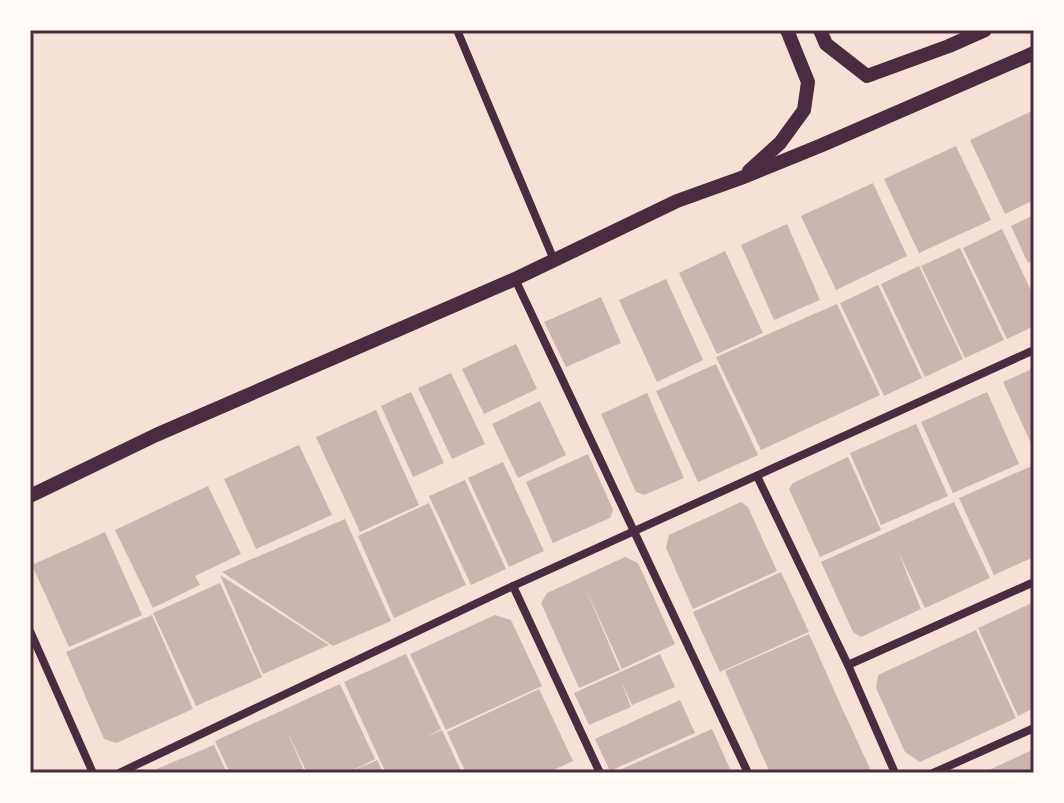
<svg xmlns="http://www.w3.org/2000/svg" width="1064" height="803" viewBox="0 0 1064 803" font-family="'Source Sans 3',sans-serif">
	<rect width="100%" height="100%" fill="#f7e1d7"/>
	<!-- building -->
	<g fill="#ccb4b1">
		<polygon points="1034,110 1034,200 1005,214 970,140"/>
		<polygon points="956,146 991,220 919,253 884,179"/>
		<polygon points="873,183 907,256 836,290 801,216"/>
		<polygon points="1034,215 1034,260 1028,263 1011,226"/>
		<polygon points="787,224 820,300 774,320 741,245"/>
		<polygon points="1002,229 1034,297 1034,326 1007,339 963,248"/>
		<polygon points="960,248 1004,340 965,358 921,266"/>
		<polygon points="725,251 763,333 717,354 679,273"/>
		<polygon points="919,266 963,359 925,377 881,284"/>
		<polygon points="666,279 703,360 657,382 619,300"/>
		<polygon points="878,285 922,378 884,396 840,303"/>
		<polygon points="601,297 621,343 566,367 544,322"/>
		<polygon points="837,304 880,395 761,450 716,357"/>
		<polygon points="516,344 537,389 484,414 462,369"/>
		<polygon points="716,364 758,455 698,482 656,391"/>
		<polygon points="1034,368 1034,450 1003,382"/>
		<polygon points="451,373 485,444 452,459 418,388"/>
		<polygon points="411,392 444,463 413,477 381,406"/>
		<polygon points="987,392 1019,464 953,493 921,422"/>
		<polygon points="647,393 684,478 644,495 636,492 601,414"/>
		<polygon points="540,401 566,455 518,478 492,424"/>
		<polygon points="376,410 419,505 360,532 316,437"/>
		<polygon points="916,424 948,496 881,525 850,453"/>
		<polygon points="299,445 332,515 256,549 224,479"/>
		<polygon points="588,454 613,510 610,518 553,543 526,482"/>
		<polygon points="848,457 881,530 820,557 789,489 793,483"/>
		<polygon points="503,462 544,551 509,567 468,478"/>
		<polygon points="1034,465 1034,557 994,575 959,498"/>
		<polygon points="465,480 506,569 471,585 429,496"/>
		<polygon points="208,486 241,554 195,576 200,585 153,608 115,530"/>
		<polygon points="741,502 748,507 777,571 693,609 666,548 669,535"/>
		<polygon points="954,502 990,578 925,608 898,551 921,609 861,637 853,632 821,562"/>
		<polygon points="429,503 466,585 394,618 358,536"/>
		<polygon points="345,519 391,621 333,646 222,572"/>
		<polygon points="105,532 142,615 69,647 32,565"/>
		<polygon points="625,557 638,563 675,644 622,669 584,585 620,670 579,688 541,603 547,593"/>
		<polygon points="781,572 809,632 720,672 693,612"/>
		<polygon points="220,575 329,645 263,674"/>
		<polygon points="220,583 262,677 196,706 153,613"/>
		<polygon points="1034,602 1034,708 1018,716 978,628"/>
		<polygon points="152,615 193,709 116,743 104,739 66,652"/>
		<polygon points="495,615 511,620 542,686 446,730 410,654"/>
		<polygon points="976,630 1016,718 920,762 905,752 876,688 878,675"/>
		<polygon points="809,634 842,708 872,773 770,773 725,671"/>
		<polygon points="406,654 441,729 426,737 442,730 462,773 386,773 344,682"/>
		<polygon points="660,654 675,687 632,705 621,681 631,707 589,725 574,693"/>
		<polygon points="340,684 375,759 350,772 377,760 383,773 307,773 286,729 305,773 230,773 215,741"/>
		<polygon points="539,689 573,761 547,773 466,773 447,732"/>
		<polygon points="680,700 695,733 610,771 595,739"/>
		<polygon points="712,729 730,769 722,773 623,773 622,769"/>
		<polygon points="214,745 227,773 147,773"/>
		<polygon points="1032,750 1034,773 988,773 987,771"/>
	</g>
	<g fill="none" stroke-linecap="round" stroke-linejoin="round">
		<!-- minor -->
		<g stroke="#4a2c40" stroke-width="8">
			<polyline points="457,30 554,260"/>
			<polyline points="515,279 748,773"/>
			<polyline points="757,476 848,665 895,773"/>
			<polyline points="513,586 600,773"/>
			<polyline points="30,631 93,773"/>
			<polyline points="848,665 1034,582"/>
			<polyline points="119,773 513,586 1034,350"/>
			<polyline points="933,773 1034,728"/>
		</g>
		<!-- tertiary -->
		<g stroke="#4a2c40" stroke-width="14">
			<polyline points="820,30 826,44 867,76 949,46 985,30"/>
			<polyline points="749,171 780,143 804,110 808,82 787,30"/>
			<polyline points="30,496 156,435 515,279 677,201 741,178 822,145 1034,53"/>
		</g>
	</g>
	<!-- border -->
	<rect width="1064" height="803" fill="none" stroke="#fffaf5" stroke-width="64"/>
	<rect x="32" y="32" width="1000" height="739" fill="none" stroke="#4a2c40" stroke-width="3"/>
</svg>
